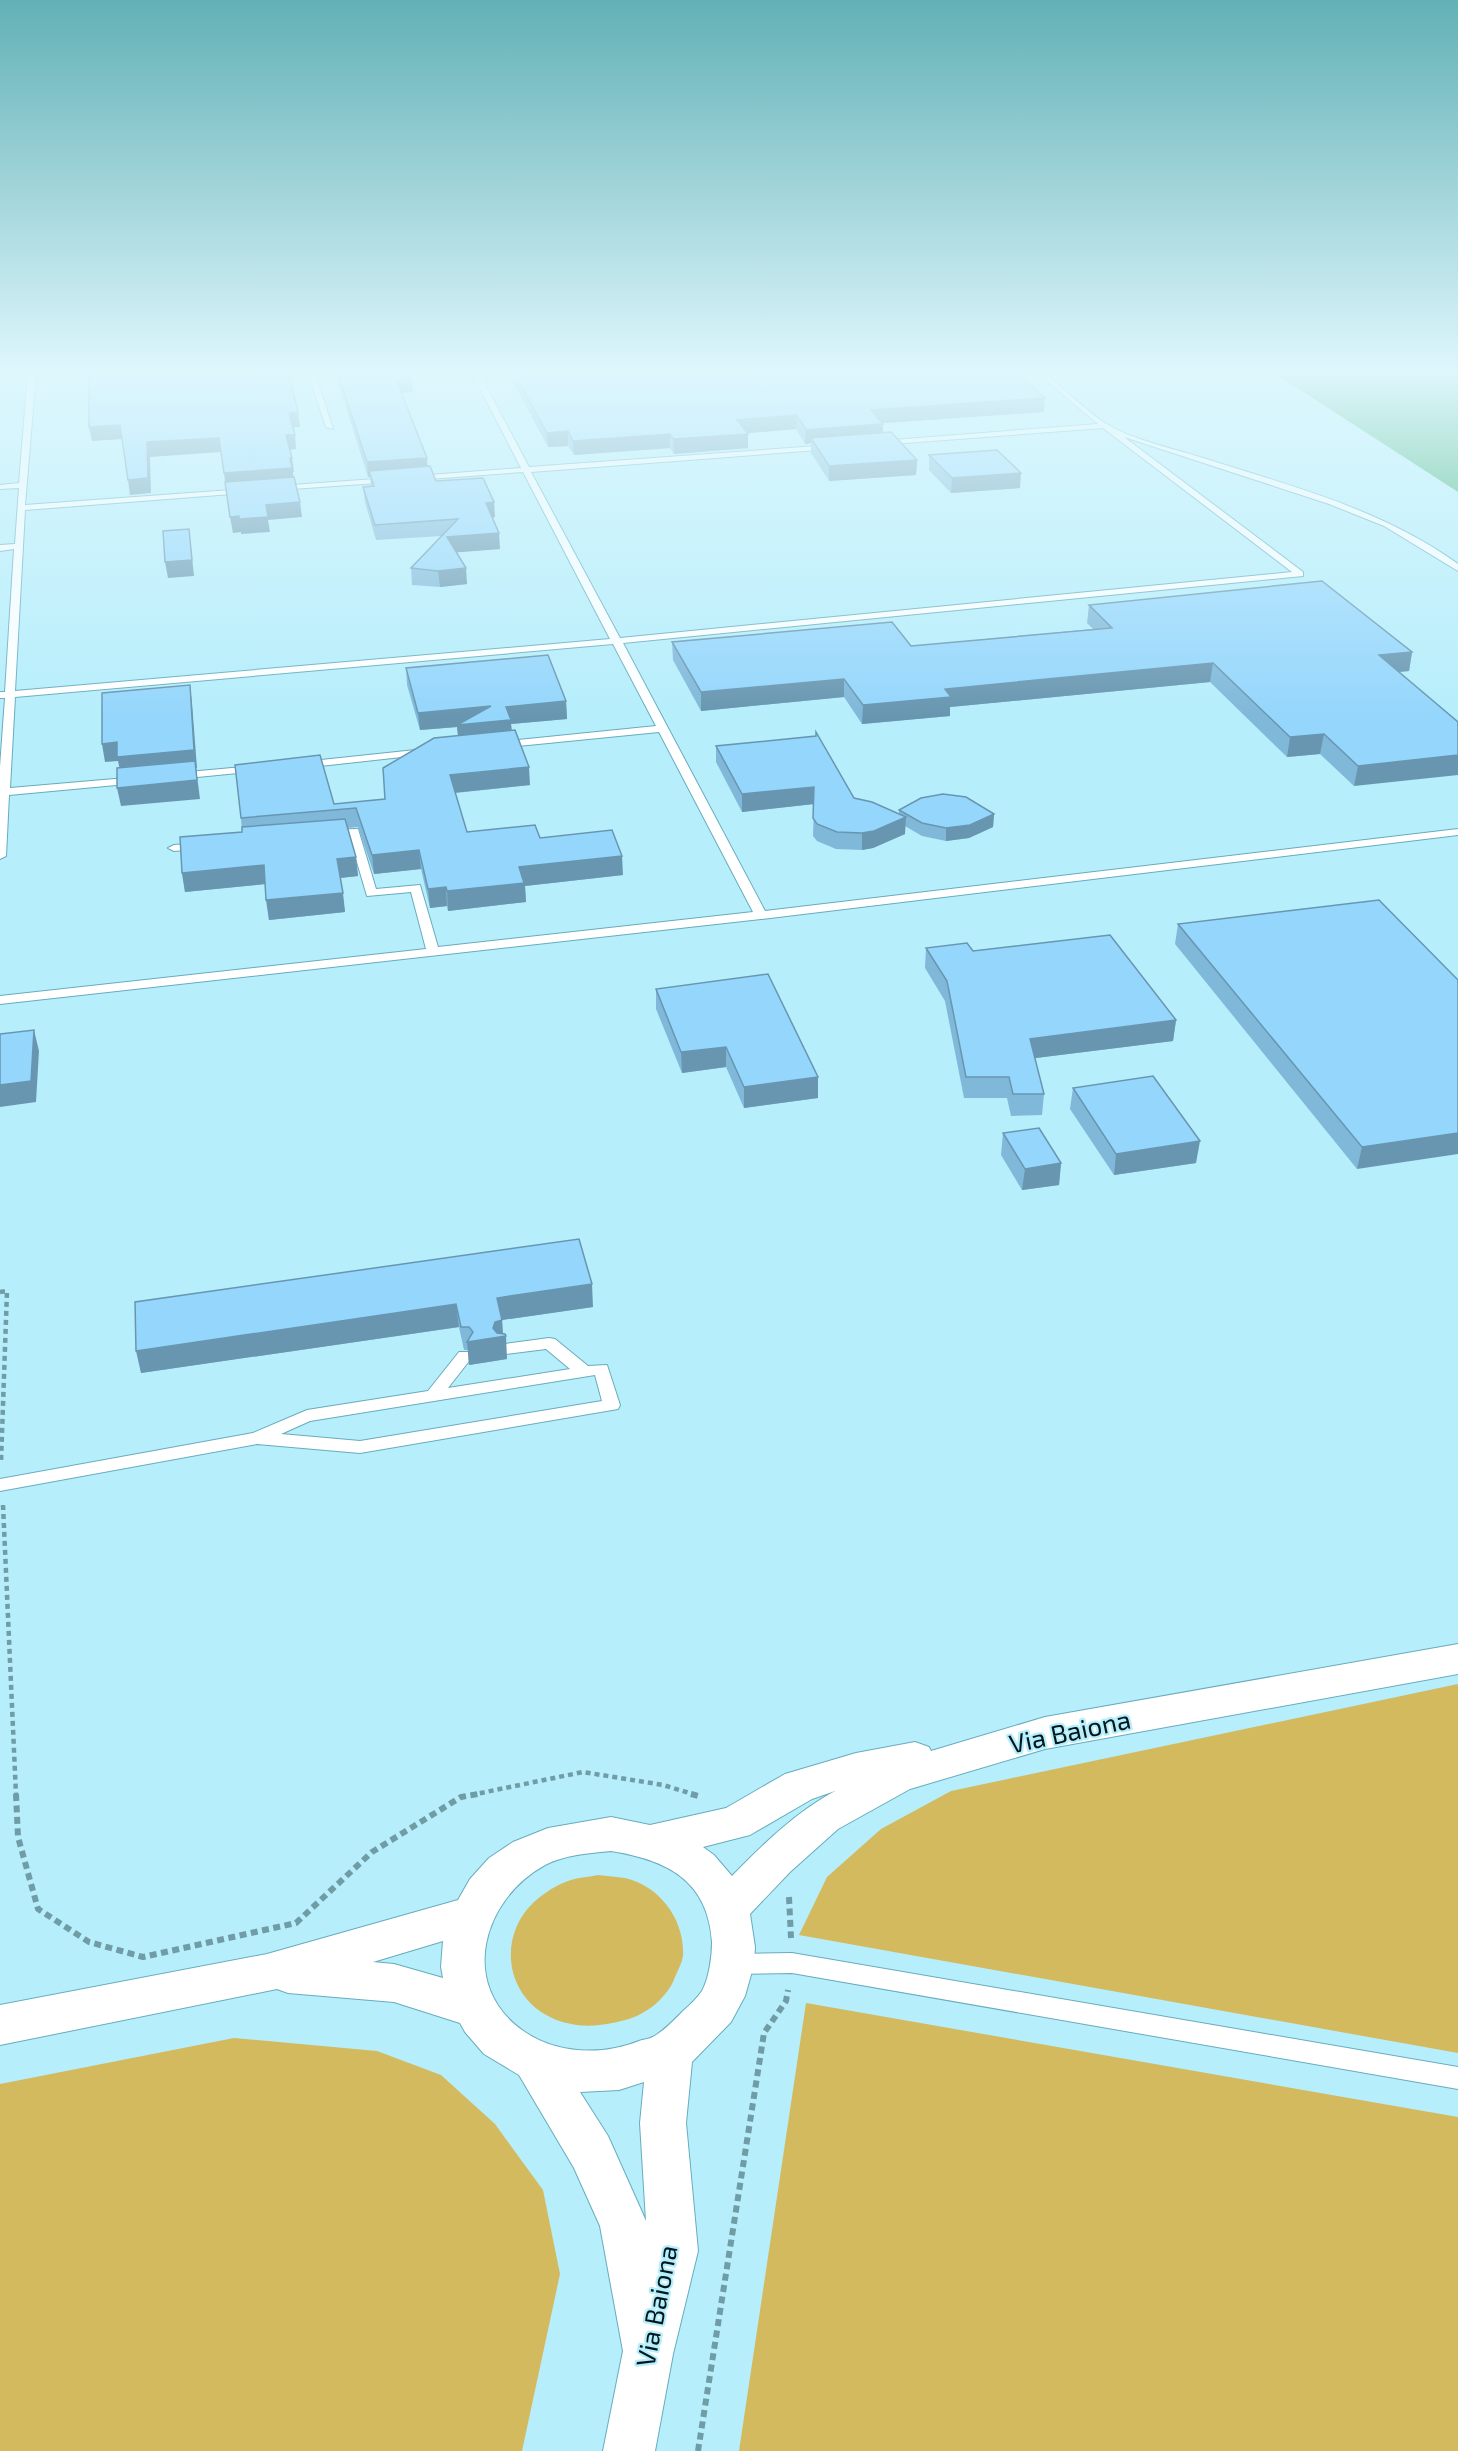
<svg xmlns="http://www.w3.org/2000/svg" width="1458" height="2451" viewBox="0 0 1458 2451" font-family="'Exo 2',sans-serif">
	<rect width="100%" height="100%" fill="#b6eefb"/>
	<!-- green -->
	<g fill="#d3ba5f">
		<polygon points="1458,1684 1458,2053 799,1935 827,1877 881,1829 951,1791"/>
		<path d="M598,1875c9,1 19,2 27,3 35,8 60,42 58,78 -1,7 -5,14 -8,21 -7,20 -29,38 -50,43 -24,7 -51,9 -75,-3 -45,-22 -52,-80 -17,-114 11,-10 24,-19 38,-23 9,-3 18,-3 27,-5z"/>
		<polygon points="806,2003 1458,2117 1458,2451 739,2451"/>
		<polygon points="234,2038 377,2051 441,2075 495,2124 543,2190 560,2274 522,2451 0,2451 0,2084"/>
	</g>
	<!-- water -->
	<polygon fill="#39ac6b" points="1274,373 1458,373 1458,492"/>
	<g fill="none" stroke-linecap="round" stroke-linejoin="round">
		<defs>
			<g id="service">
				<path d="M28,373h8l-11,132 220,-16 4,2 -4,2 -220,17 -10,181 595,-52 -87,-167 -107,8 -4,-2 4,-2 105,-8 -49,-95h7l50,94 302,-22 4,2 -4,2 -300,23 89,166 672,-66 -189,-144 -224,17 -4,-2 4,-2 219,-17 -61,-51h8c19,16 42,39 63,52 28,16 64,23 95,33 88,28 179,51 255,106v7l-74,-45 -55,-22 -205,-67 179,135v4l-680,67 142,268 693,-82v6l-697,84 -761,85v-8l426,-47 -15,-57 -44,4 -18,-61h-24v-4l4,-1 29,-1 18,60 44,-4 18,62 315,-35 -94,-180 -160,16 -5,-3 5,-3 157,-16 -43,-82 -598,53 -5,91 128,-11 5,3 -5,3 -129,12 -3,61 -6,3v-92l5,-69h-5v-6h5l9,-143 -14,2v-6l15,-1 4,-56 -19,1v-4l19,-2z"/>
				<polygon points="308,373 315,373 333,429 326,427"/>
				<polygon points="389,478 392,478 392,482 278,490 274,488 278,486"/>
				<polygon points="425,749 430,752 429,754 302,768 297,765 302,762"/>
				<polygon points="254,766 259,769 258,771 177,779 172,776 177,773"/>
				<polygon points="201,843 205,844 205,848 174,851 168,848 174,845"/>
				<path d="M549,1338l6,1 33,27 19,-1 13,40 -2,4 -258,44 -103,-9 -257,47v-12l253,-46 54,-23 121,-19 31,-39h12l2,4 -25,32 122,-19 -24,-20 -41,5 -6,-1 -2,-4 2,-4 6,-1zM595,1375l7,26 -242,40 -79,-7 29,-13z"/>
				<polygon points="792,1953 1458,2067 1458,2089 792,1973 734,1974 726,1971 723,1964 726,1957 734,1954"/>
			</g>
			<path id="minor" d="M1458,1644v30l-413,75 -135,40 -72,40 -48,43 -40,42 5,33 -1,17 -9,32 -14,26 -39,40 -6,61 12,128 -25,103 -18,97h-52l20,-100 -23,-125 -26,-58 -55,-93 -35,-21 -19,-22 -5,-9 -66,-21 -106,-9 -11,-4 -277,56v-40l267,-51 191,-54 12,-21 19,-21 24,-16 35,-14 63,-11 39,8 76,-17 59,-34 71,-21 59,-11 14,5 2,4 114,-34zM835,1791c-40,22 -72,53 -103,85l-18,-21 -11,-8 47,-12 62,-36zM611,1851c56,9 97,29 101,91 0,15 -3,36 -10,49 -5,7 -12,14 -19,20 -8,8 -17,18 -27,24 -5,4 -11,4 -17,6 -37,15 -84,13 -117,-11 -64,-46 -39,-131 23,-165 19,-10 44,-12 66,-14zM443,1941l-2,26 2,11 -49,-14 -21,-2zM644,2082l-4,41 6,98 -38,-85 -28,-44 39,-2z"/>
		</defs>
		<!-- service casing -->
		<use href="#service" stroke="#67acbd" stroke-width="2"/>
		<!-- minor casing -->
		<use href="#minor" stroke="#67acbd" stroke-width="2"/>
		<!-- path-far1 -->
		<g stroke="#709ca6" stroke-width="4.5" stroke-dasharray="5 4" stroke-linecap="butt">
			<polyline points="0,1292 7,1291 1,1462"/>
			<polyline points="3,1505 16,1795"/>
			<polyline points="471,1795 583,1772 663,1785 696,1795"/>
		</g>
		<!-- path -->
		<g stroke="#709ca6" stroke-width="6" stroke-dasharray="7 4.5" stroke-linecap="butt">
			<polyline points="16,1794 18,1837 38,1909 89,1942 143,1957 296,1923 372,1852 461,1797 478,1794"/>
			<polyline points="691,1794 702,1797"/>
			<polyline points="789,1897 791,1938"/>
			<polyline points="698,2451 764,2033 786,2001 788,1990"/>
		</g>
		<!-- service -->
		<use href="#service" fill="#fff" fill-rule="evenodd"/>
		<!-- minor -->
		<use href="#minor" fill="#fff" fill-rule="evenodd"/>
	</g>
	<!-- wall -->
	<g fill="#80b8d9">
		<polygon points="335,373 409,373 411,378 413,392 401,393 428,467 436,481 495,517 492,518 500,549 457,552 467,584 440,587 412,585 411,568 442,536 376,540 365,502 363,487 371,486 370,477 368,477"/>
		<polygon points="508,373 1015,373 1044,412 883,423 883,433 917,460 916,475 829,481 811,453 811,443 805,444 796,429 747,433 748,448 674,454 670,448 574,455 568,446 548,447"/>
		<polygon points="929,455 1020,488 951,493 929,470"/>
		<polygon points="1089,605 1412,652 1409,671 1398,672 1354,786 1320,754 1287,757 1210,682 950,707 950,716 862,724 844,697 701,711 673,660 672,642 911,646 1093,629 1087,623"/>
		<polygon points="406,668 566,701 567,719 511,724 512,730 530,785 455,793 467,832 540,838 623,875 525,886 526,902 448,911 447,906 430,908 421,869 374,874 358,827 348,828 356,857 358,876 340,878 345,912 269,920 265,884 185,892 182,873 242,832 241,818 334,804 385,799 458,736 457,727 420,730 407,685"/>
		<polygon points="716,746 854,798 899,814 899,810 994,814 993,827 969,838 946,841 922,836 905,826 905,834 873,848 862,850 836,849 817,841 813,836 814,804 742,812 716,762"/>
		<polygon points="1178,924 1458,980 1357,1169 1175,944"/>
		<polygon points="926,948 973,951 1176,1020 1173,1041 1035,1058 1044,1094 1042,1115 1011,1116 1007,1098 964,1098 945,1001 925,968"/>
		<polygon points="656,989 818,1098 744,1108 726,1067 682,1073 656,1009"/>
		<polygon points="1073,1088 1196,1163 1114,1175 1070,1109"/>
		<polygon points="1003,1133 1061,1163 1059,1185 1022,1190 1001,1155"/>
		<polygon points="135,1302 593,1307 502,1320 503,1333 507,1359 469,1365 468,1350 464,1350 459,1327 141,1373"/>
	</g>
	<!-- shaded-wall -->
	<g fill="#6896b0">
		<polygon points="411,378 413,392 397,393 396,379"/>
		<polygon points="1045,398 1044,412 870,424 871,410"/>
		<polygon points="289,413 298,413 300,427 290,427"/>
		<polygon points="797,415 796,429 737,434 737,420"/>
		<polygon points="883,424 883,438 811,438 811,443 805,444 806,430"/>
		<polygon points="120,425 123,439 92,441 89,427"/>
		<polygon points="568,431 568,446 548,447 547,433"/>
		<polygon points="670,434 670,448 574,455 573,441"/>
		<polygon points="748,434 748,448 674,454 673,439"/>
		<polygon points="286,435 295,435 296,449 288,450"/>
		<polygon points="219,438 221,452 150,457 151,493 130,495 128,480 147,442"/>
		<polygon points="290,458 292,458 294,472 293,472 294,483 226,488 224,473"/>
		<polygon points="427,458 428,473 369,471 370,477 368,477 367,462"/>
		<polygon points="917,460 916,475 829,481 829,466"/>
		<polygon points="1021,473 1020,488 951,493 952,478"/>
		<polygon points="300,502 302,517 268,520 270,532 241,534 241,532 233,533 230,517 266,505"/>
		<polygon points="494,502 495,517 487,518 486,503"/>
		<polygon points="189,529 194,576 168,578 165,562"/>
		<polygon points="499,533 500,549 449,553 447,537"/>
		<polygon points="466,568 467,584 440,587 438,571"/>
		<polygon points="1412,652 1409,671 1375,674 1379,655"/>
		<polygon points="1213,663 1210,682 950,707 950,716 862,724 863,705 945,689"/>
		<polygon points="844,679 844,697 701,711 701,692"/>
		<polygon points="190,685 192,703 197,768 196,768 200,799 121,806 117,788 121,775 118,761 105,762 102,744"/>
		<polygon points="566,701 567,719 511,724 512,738 459,743 457,727 420,730 418,713 491,706 506,707"/>
		<polygon points="1324,734 1320,754 1287,757 1290,737"/>
		<polygon points="1458,755 1458,775 1354,786 1358,766"/>
		<polygon points="529,767 530,785 452,793 450,775"/>
		<polygon points="814,787 814,804 742,812 742,794"/>
		<polygon points="994,814 993,827 969,838 946,841 946,828"/>
		<polygon points="906,817 905,834 873,848 862,850 862,833"/>
		<polygon points="419,850 421,869 374,874 372,855"/>
		<polygon points="622,856 623,875 525,886 526,902 448,911 447,891 519,867"/>
		<polygon points="356,857 358,876 340,878 337,859"/>
		<polygon points="264,865 266,884 185,892 182,873"/>
		<polygon points="446,887 447,906 430,908 428,889"/>
		<polygon points="343,893 345,912 269,920 266,900"/>
		<polygon points="1176,1020 1173,1041 1028,1059 1030,1039"/>
		<polygon points="34,1030 39,1051 36,1102 0,1107 0,1085"/>
		<polygon points="726,1047 726,1067 682,1073 681,1052"/>
		<polygon points="818,1077 818,1098 744,1108 744,1087"/>
		<polygon points="1458,1133 1458,1154 1357,1169 1362,1147"/>
		<polygon points="1200,1141 1196,1163 1114,1175 1116,1154"/>
		<polygon points="1061,1163 1059,1185 1022,1190 1025,1169"/>
		<polygon points="592,1284 593,1307 502,1320 503,1337 506,1336 507,1359 469,1365 467,1342 493,1328 497,1298"/>
		<polygon points="456,1304 459,1327 141,1373 136,1351"/>
	</g>
	<!-- building -->
	<g fill="#95d6fc" stroke="#6896b0" stroke-width="1.5">
		<polygon points="89,373 289,373 298,413 289,413 295,435 286,435 292,458 290,458 292,468 224,473 219,438 147,442 148,478 128,480 120,425 89,427"/>
		<polygon points="338,373 409,373 411,378 396,379 427,458 367,462"/>
		<polygon points="514,373 1015,373 1045,398 871,410 883,424 806,430 797,415 737,420 748,434 673,439 670,434 573,441 568,431 547,433"/>
		<polygon points="891,432 917,460 829,466 811,438"/>
		<polygon points="997,450 1021,473 952,478 929,455"/>
		<polygon points="430,466 436,481 483,478 494,502 486,503 499,533 447,537 466,568 438,571 411,568 458,519 375,525 363,487 374,486 369,471"/>
		<polygon points="294,477 300,502 266,505 268,517 239,519 239,516 230,517 225,482"/>
		<polygon points="189,529 192,560 165,562 163,531"/>
		<polygon points="1322,581 1412,652 1379,655 1458,722 1458,755 1358,766 1324,734 1290,737 1213,663 945,689 951,697 863,705 844,679 701,692 672,642 892,622 911,646 1112,628 1089,605"/>
		<polygon points="548,655 566,701 506,707 511,720 457,725 491,706 418,713 406,668"/>
		<polygon points="190,685 194,750 117,757 117,742 102,744 102,693"/>
		<polygon points="515,730 529,767 450,775 467,832 535,825 540,838 612,830 622,856 519,867 524,883 447,891 446,887 428,889 419,850 372,855 356,808 241,818 235,765 320,755 334,804 385,799 383,768 434,738"/>
		<polygon points="816,732 854,798 872,802 906,817 874,831 862,833 837,832 817,824 813,818 814,787 742,794 716,746 816,736"/>
		<polygon points="195,761 197,780 117,788 117,768"/>
		<polygon points="943,794 966,797 994,814 970,825 946,828 922,823 899,810 921,798"/>
		<polygon points="345,819 356,857 337,859 343,893 266,900 264,865 182,873 180,837 242,832 242,827"/>
		<polygon points="1379,900 1458,980 1458,1133 1362,1147 1178,924"/>
		<polygon points="1110,935 1176,1020 1030,1039 1044,1094 1013,1094 1009,1077 966,1077 947,981 926,948 967,943 973,951"/>
		<polygon points="768,974 818,1077 744,1087 726,1047 681,1052 656,989"/>
		<polygon points="34,1030 31,1081 0,1085 0,1034"/>
		<polygon points="1153,1076 1200,1141 1116,1154 1073,1088"/>
		<polygon points="1039,1128 1061,1163 1025,1169 1003,1133"/>
		<polygon points="579,1239 592,1284 497,1298 502,1320 495,1322 493,1328 497,1333 505,1334 506,1336 467,1342 473,1332 469,1327 461,1327 456,1304 136,1351 135,1302"/>
	</g>
	<!-- sky -->
	<linearGradient id="sky" x2="0" y2="1"><stop stop-color="#62b1b6"/><stop offset="0.52" stop-color="#def7fd"/><stop offset="1" stop-color="#def7fd" stop-opacity="0"/></linearGradient>
	<rect width="1458" height="716" fill="url(#sky)"/>
	<g text-anchor="middle" stroke-width="4.5" stroke-linejoin="round" paint-order="stroke">
		<!-- near-street labels -->
		<g font-size="26" fill="#00171d" stroke="#b6eefb">
			<text transform="translate(1070 1732) rotate(-12)" y="9">Via Baiona</text>
			<text transform="translate(657 2306) rotate(-79)" y="9">Via Baiona</text>
		</g>
	</g>
</svg>
